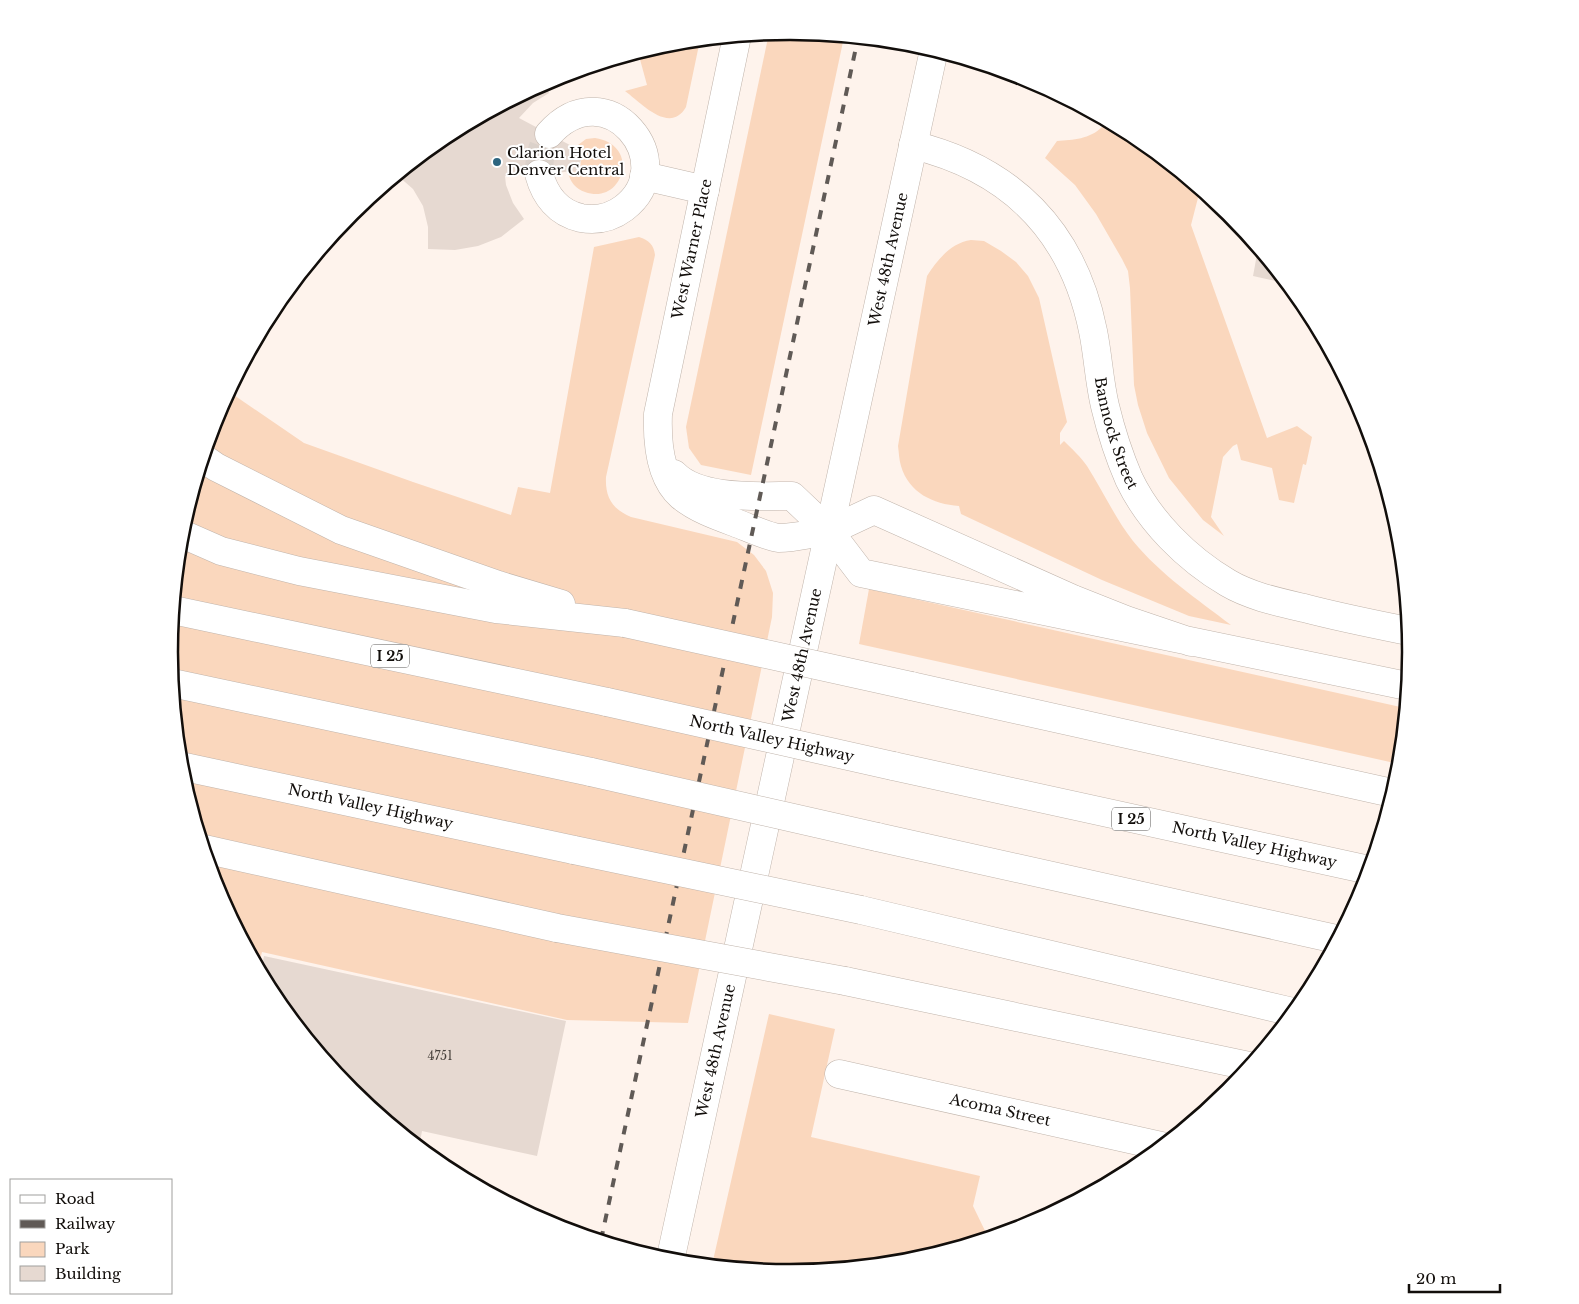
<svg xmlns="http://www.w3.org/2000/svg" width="1579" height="1304" viewBox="0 0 1579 1304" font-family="'Libre Baskerville',serif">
	<rect width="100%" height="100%" fill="#fef3ec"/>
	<!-- green -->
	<g fill="#fad7bd">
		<polygon points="790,31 844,37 751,475 701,465 689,448 686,427 769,33"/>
		<path d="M700,40l-14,67c-16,28 -45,-4 -61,-16l22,-6 -9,-33 31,-9z"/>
		<path d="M1116,126l19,10 42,35 -2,6 13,3 12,10 -9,35 76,213 30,-12 15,11 -6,28 -3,-1 -9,39 -15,-3 -7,-32 -31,-8 -4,-16 -4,2 -10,11 -12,60 13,19 -21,-16 -34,-42 -22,-45 -9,-28 -4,-20 -4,-97 -2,-17 -6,-12 -26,-45 -21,-29 -30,-27 12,-17c16,-1 33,-2 45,-14z"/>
		<path d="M595,138c47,7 28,68 -10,54 -9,-3 -15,-10 -17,-20l11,-1 4,-19 -9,-4 12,-9z"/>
		<path d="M639,237c10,3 15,8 16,18l-49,222c-1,20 6,32 25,40l106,25 17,13 12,16 7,22 -1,24 -84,406 -121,-3 -305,-68 -4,16 -42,-79 -35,-116 -12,-121 12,-121 35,-117 12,-23 76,52 109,39 98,33 7,-28 32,6 44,-246z"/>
		<path d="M971,240l13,1 17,10 15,11 12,14 11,22 28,124 -7,11v12l4,-4c8,8 17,16 23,25 16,25 28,52 46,75 28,34 64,58 98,84l-42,-9 -87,-36 -141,-66 -2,-8c-26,-2 -50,-13 -58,-40 -2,-6 -2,-13 -3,-20l29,-170c11,-17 24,-33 44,-36z"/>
		<polygon points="869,589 1405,708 1399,764 859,644"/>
		<polygon points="769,1014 835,1029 811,1137 980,1176 973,1206 988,1237 910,1261 789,1273 712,1265"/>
	</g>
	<!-- building -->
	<g fill="#e6d9d1">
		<polygon points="544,83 549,93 533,103 519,118 583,152 578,171 505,176 506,185 513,203 524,219 501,237 478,246 455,250 428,249 428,227 423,206 413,189 397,175 445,136"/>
		<polygon points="1258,249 1268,261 1285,283 1253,276"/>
		<polygon points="264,956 566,1021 537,1156 422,1131 419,1147 350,1091 273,997 259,971 261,971"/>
	</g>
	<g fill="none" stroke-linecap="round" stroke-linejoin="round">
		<!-- minor-tunnel -->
		<path stroke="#dbd1ca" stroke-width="28" stroke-dasharray="28 14" stroke-linecap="butt" d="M539,174c0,-16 2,-26 10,-40"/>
		<defs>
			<g id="minor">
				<path d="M737,36l-79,378c-1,27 1,63 23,82 16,13 36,20 55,27 11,4 32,14 43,15 16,0 34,-5 50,-7"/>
				<path id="s1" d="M913,145c98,24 160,86 180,186 5,24 6,50 12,75 6,25 14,50 24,73 20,42 58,80 99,104 22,13 50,19 76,25 34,9 69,16 104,23"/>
				<path d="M539,174c6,22 19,39 42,44 16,3 31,-1 43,-10 59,-45 -17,-139 -75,-74"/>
				<polyline points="644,176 705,190"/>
				<path d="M674,474c25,26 84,22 118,22l37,35"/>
				<path id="s2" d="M839,1074l322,72"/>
				<path id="s3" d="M670,1261l264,-1211"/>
			</g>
			<g id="highway">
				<polyline points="203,458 216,467 341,530 498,585 561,604"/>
				<polyline points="180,533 221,551 299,571 496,609 625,623"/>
				<polyline points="173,610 607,702"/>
				<path d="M1191,642l-65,-22 -53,-21 -199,-89 -45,21 32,42c182,37 364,76 546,113"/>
				<polyline points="172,683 591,772"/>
				<polyline points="911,686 1392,793"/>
				<path id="s4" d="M180,766l394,84"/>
				<path id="s5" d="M893,766l476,104"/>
				<polyline points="877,837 1336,939"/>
				<polyline points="204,849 557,928"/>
				<polyline points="861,910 1293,1012"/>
				<polyline points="845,981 1249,1066"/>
			</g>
		</defs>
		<!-- minor casing -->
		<use href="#minor" stroke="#c0b4ab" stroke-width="29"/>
		<!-- highway casing -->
		<use href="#highway" stroke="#c0b4ab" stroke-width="29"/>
		<!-- minor -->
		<use href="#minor" stroke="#fff" stroke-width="28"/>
		<!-- highway -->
		<use href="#highway" stroke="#fff" stroke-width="28"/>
		<!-- rail -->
		<polyline stroke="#605a56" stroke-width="4" stroke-dasharray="9 9" stroke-linecap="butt" points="601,1240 858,38"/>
		<defs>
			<g id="highway-bridge">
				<polyline points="625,623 911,686"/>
				<path id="s6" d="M607,702l286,64"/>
				<polyline points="591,772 877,837"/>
				<polyline points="574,850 861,910"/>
				<polyline points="557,928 845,981"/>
			</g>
		</defs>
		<!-- highway-bridge casing -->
		<use href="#highway-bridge" stroke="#c0b4ab" stroke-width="29" stroke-linecap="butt"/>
		<!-- highway-bridge -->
		<use href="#highway-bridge" stroke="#fff" stroke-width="28"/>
	</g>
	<!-- markers -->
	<circle fill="#2d657f" stroke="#fff" stroke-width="2" cx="497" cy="162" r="5"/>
	<g text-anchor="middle" stroke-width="4" stroke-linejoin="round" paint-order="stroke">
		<!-- number labels -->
		<g font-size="12" fill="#47413c">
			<text x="440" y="1060">4751</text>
		</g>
		<!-- shield labels -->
		<g fill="#fff" stroke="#595654" stroke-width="1">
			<rect x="371" y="644.5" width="38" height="23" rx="4"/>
			<rect x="1112" y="807.5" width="38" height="23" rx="4"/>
		</g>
		<g font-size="14" font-weight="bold" fill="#120e0b">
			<text x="390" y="661">I 25</text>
			<text x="1131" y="824">I 25</text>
		</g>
		<!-- poi labels -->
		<g font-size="15" fill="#120e0b" stroke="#fff" text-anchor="start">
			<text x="507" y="158">Clarion Hotel<tspan x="507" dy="17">Denver Central</tspan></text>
		</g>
		<!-- street labels -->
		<g font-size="15" fill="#120e0b" stroke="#fff">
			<text transform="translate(692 249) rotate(-78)" y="5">West Warner Place</text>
			<text dy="5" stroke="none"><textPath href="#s3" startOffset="1025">West 48th Avenue</textPath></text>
			<text dy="5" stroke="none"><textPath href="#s1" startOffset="380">Bannock Street</textPath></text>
			<text dy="5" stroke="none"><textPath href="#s3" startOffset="620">West 48th Avenue</textPath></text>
			<text dy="5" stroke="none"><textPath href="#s6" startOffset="169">North Valley Highway</textPath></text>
			<text dy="5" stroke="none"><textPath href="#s4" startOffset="195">North Valley Highway</textPath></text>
			<text dy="5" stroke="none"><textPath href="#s5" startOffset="370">North Valley Highway</textPath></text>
			<text dy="5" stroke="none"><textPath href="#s3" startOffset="215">West 48th Avenue</textPath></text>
			<text dy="5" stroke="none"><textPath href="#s2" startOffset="165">Acoma Street</textPath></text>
		</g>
	</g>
	<!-- crop -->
	<path d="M0 0H1579V1304H0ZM178 652a612 612 0 1 1 1224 0a612 612 0 1 1-1224 0Z" fill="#fff" fill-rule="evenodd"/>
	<path fill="none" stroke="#120e0b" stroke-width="2.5" d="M178 652a612 612 0 1 1 1224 0a612 612 0 1 1-1224 0Z"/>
	<!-- legend -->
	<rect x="10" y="1179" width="162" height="115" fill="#ffffff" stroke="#a09f9d"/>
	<rect x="20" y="1195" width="25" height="8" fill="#ffffff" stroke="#a09f9d"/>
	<text x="55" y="1204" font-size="15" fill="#120e0b">Road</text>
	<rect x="20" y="1220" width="25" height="8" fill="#605a56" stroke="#a09f9d"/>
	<text x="55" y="1229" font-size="15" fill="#120e0b">Railway</text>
	<rect x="20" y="1242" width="25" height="15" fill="#fad7bd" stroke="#a09f9d"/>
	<text x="55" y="1254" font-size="15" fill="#120e0b">Park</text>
	<rect x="20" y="1266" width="25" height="15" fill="#e6d9d1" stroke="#a09f9d"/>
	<text x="55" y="1279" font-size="15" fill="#120e0b">Building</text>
	<!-- scale -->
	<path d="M1409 1284v8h91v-8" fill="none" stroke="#120e0b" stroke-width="2.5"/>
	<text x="1416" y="1284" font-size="15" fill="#120e0b" stroke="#ffffff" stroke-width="4" paint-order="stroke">20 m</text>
</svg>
